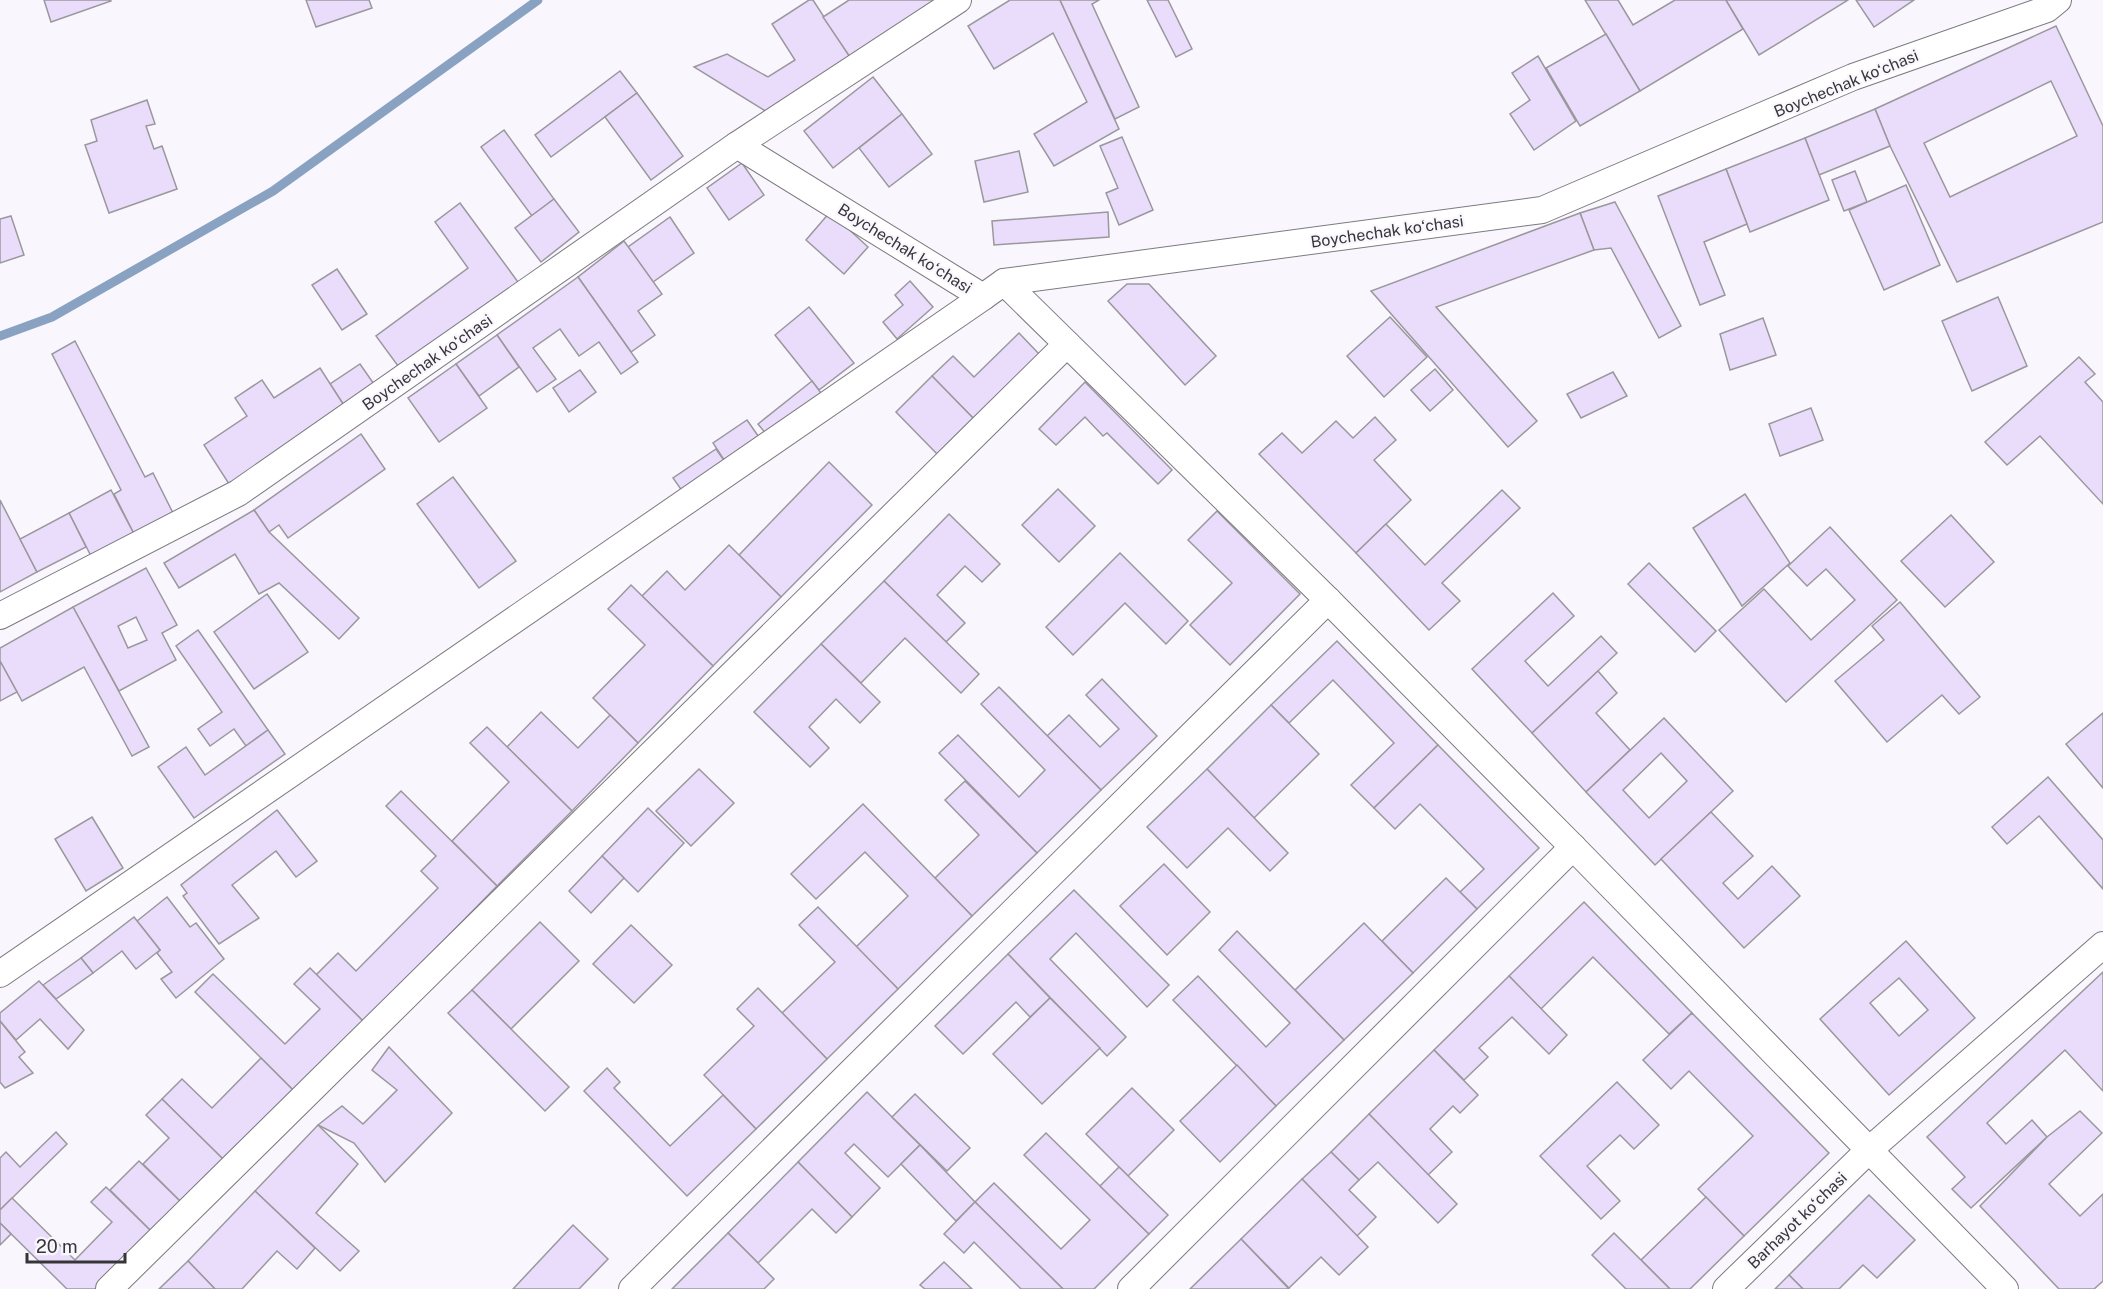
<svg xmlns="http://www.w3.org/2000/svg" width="2103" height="1289" viewBox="0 0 2103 1289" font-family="'Public Sans',sans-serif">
	<rect width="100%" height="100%" fill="#f9f7fd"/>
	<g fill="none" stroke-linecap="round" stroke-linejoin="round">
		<!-- stream -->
		<polyline stroke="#89a2c1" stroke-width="9" points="0,336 52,317 273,191 538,0"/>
	</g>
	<!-- building -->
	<g fill="#eaddfb" stroke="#9a989d" stroke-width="1.5" fill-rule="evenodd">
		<polygon points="44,0 110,0 111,1 51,22"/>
		<polygon points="306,0 369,0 372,8 316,27"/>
		<polygon points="809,0 813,0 850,57 767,112 694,67 727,54 768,77 795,60 772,24"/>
		<polygon points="849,0 937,0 850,57 823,17"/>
		<polygon points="1010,0 1060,0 1119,129 1054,166 1034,134 1087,102 1053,33 994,69 968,26"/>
		<polygon points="1060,0 1099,0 1092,4 1139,107 1115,119"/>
		<polygon points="1147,0 1168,0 1192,49 1176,57"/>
		<polygon points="1585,0 1618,0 1633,25 1675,0 1726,0 1743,29 1640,91"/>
		<polygon points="1726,0 1848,0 1759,55"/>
		<polygon points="1856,0 1914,0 1874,27"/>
		<path d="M2056,26l47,100v96l-146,60 -67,-136 -15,-37zM2051,81l26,55 -127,61 -26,-54z"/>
		<polygon points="1606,34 1640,91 1580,126 1546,68"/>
		<polygon points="1538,56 1576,121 1534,150 1510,114 1530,100 1512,73"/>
		<polygon points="620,71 637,93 551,157 535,135"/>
		<polygon points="873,77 902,114 833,168 804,131"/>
		<polygon points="637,93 683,156 651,180 605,117"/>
		<polygon points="147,100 155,124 146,126 154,149 162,146 177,189 109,213 85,145 97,141 91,120"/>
		<polygon points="1875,109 1890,146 1819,175 1805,138"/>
		<polygon points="902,114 932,154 889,187 859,148"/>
		<polygon points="504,130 554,199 532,216 481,147"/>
		<polygon points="1122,137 1153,210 1119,225 1106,193 1118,188 1100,146"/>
		<polygon points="1805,138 1829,200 1750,232 1726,169"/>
		<polygon points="1019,151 1028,192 984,202 975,161"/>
		<polygon points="742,163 764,195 729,220 707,188"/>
		<polygon points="1726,169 1747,224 1704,242 1725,295 1700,305 1658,196"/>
		<polygon points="1855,171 1867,202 1844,211 1832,180"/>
		<polygon points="1906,185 1940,265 1884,290 1849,210"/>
		<polygon points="554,199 579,232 541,262 515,228"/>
		<polygon points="1615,202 1681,326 1659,338 1611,248 1594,250 1580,213"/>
		<polygon points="460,203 518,282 401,370 376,336 468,268 435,222"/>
		<polygon points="830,212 868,247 844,274 806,240"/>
		<polygon points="1108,212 1109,237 994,245 992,221"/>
		<polygon points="1580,213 1594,250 1436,307 1537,421 1508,447 1371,291"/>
		<polygon points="11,216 24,255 0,263 0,219"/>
		<polygon points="670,217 694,253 653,282 628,247"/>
		<polygon points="624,241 662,294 638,311 655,335 631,352 578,277"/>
		<polygon points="337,269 367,314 342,330 312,285"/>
		<polygon points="578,277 638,362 621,374 599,342 579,356 560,329 533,348 556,379 537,392 497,335"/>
		<polygon points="910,281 933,307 897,339 883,322 903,305 895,295"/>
		<polygon points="1127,284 1149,284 1216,356 1185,385 1108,301"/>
		<polygon points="1998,297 2027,366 1972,391 1942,321"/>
		<polygon points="809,307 854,363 819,390 775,335"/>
		<polygon points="1390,317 1427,357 1384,397 1347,356"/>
		<polygon points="1763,318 1776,355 1730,370 1720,334"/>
		<polygon points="1019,333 1039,354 973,418 932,376 953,356 974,377"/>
		<polygon points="497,335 519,367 479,396 456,364"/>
		<polygon points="75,341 145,477 153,473 173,513 134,534 114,494 121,490 52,354"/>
		<polygon points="2079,357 2095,374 2085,382 2103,402 2103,504 2040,436 2007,465 1985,442"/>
		<polygon points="360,364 376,387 345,407 330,384"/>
		<polygon points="456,364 487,408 439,442 408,398"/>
		<polygon points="320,368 345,407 229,484 204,445 247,416 235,398 262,380 274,398"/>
		<polygon points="1435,369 1453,390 1430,411 1411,390"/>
		<polygon points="580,370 596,392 569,412 553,388"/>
		<polygon points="1613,372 1627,396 1581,418 1567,394"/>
		<polygon points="932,376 973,418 937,454 896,412"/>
		<polygon points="812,381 824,397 771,440 758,424"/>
		<polygon points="1085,382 1172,470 1158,484 1107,433 1103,436 1085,417 1056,445 1039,429"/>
		<polygon points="1811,408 1823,440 1780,456 1769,424"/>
		<polygon points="1375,417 1396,440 1374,460 1411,500 1356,553 1259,454 1282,433 1302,453 1336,421 1353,438"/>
		<polygon points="747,420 763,443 728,466 713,443"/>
		<polygon points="361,434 385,469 288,538 279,525 269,532 254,510"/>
		<polygon points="716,449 728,466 685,495 673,478"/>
		<polygon points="829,462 872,505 781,597 739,555"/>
		<polygon points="453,477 516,561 479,588 417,504"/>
		<polygon points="1058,489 1095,526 1059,562 1022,525"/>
		<polygon points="111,490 134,534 91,556 69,513"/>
		<polygon points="1502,490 1520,508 1442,583 1460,601 1429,630 1356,553 1386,524 1425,565"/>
		<polygon points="1745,494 1790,563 1742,606 1693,528"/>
		<polygon points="0,500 37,572 0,592"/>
		<polygon points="254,510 269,532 359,618 339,639 279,583 259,594 235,554 179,588 164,563"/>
		<polygon points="1217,511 1300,594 1230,665 1190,625 1232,583 1188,540"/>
		<polygon points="69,513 86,547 37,572 20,539"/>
		<polygon points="949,514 1000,564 982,582 965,566 937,595 965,623 946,642 884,581"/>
		<polygon points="1951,515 1994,562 1945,607 1901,561"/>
		<polygon points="1830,527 1897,600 1786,702 1719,630 1764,589 1811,640 1855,600 1826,569 1807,586 1788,566"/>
		<polygon points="729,545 781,597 713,666 642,596 667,571 685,590"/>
		<polygon points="1120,553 1188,621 1166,644 1125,603 1073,655 1046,627"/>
		<polygon points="1649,563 1716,631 1695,652 1628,584"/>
		<path d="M146,568l31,57 -15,8 14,27 -57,31 -46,-84zM136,617l11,23 -19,8 -10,-22z"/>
		<polygon points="884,581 979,674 961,693 905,638 861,683 821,644"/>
		<polygon points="631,585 713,666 638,743 593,698 645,645 608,609"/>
		<polygon points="1553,593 1574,616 1525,661 1548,686 1601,636 1617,653 1532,733 1472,669"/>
		<polygon points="267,594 308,652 254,689 214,632"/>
		<polygon points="1900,602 1980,697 1959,714 1942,695 1887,742 1835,681 1884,640 1872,626"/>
		<polygon points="73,607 149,747 132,756 84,667 22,701 0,661 0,648"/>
		<polygon points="198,630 268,730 246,746 234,729 210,746 198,729 222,712 176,646"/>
		<polygon points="1337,641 1438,745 1374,808 1351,785 1394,743 1333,680 1289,723 1271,705"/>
		<polygon points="821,644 880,702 860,723 836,699 809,727 829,748 810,767 754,712"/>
		<polygon points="0,661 17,692 0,701"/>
		<polygon points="1598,671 1617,693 1596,713 1630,750 1586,792 1532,733"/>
		<polygon points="1102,679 1157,736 1101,790 1047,736 1069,715 1100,747 1119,729 1086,695"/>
		<polygon points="999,687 1101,790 1037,853 939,753 958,735 1019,797 1045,770 981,704"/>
		<polygon points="1271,705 1319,754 1254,818 1207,769"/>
		<polygon points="541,712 578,748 610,715 638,743 572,811 507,747"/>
		<polygon points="2103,713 2103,788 2066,744"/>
		<path d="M1664,718l69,73 -78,74 -69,-73zM1661,753l26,28 -38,37 -26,-28z"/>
		<polygon points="487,727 572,811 497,886 452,841 509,782 470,743"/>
		<polygon points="268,730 285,754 194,818 158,767 186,747 205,775"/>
		<polygon points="1438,745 1539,848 1477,909 1460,892 1484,869 1420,804 1395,829 1374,808"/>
		<polygon points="699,769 734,803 691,846 656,811"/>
		<polygon points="1207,769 1288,853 1270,871 1228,828 1187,868 1147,827"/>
		<polygon points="2048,777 2103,840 2103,889 2039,816 2007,844 1992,827"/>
		<polygon points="965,781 1037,853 972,916 935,878 979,835 945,800"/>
		<polygon points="401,791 497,886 364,1022 316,975 338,953 356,971 438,888 421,871 436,856 386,806"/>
		<polygon points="863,804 972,916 898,989 856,947 908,896 865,852 816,899 791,874"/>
		<polygon points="648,808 684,843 638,892 602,856"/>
		<polygon points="277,810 317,861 296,877 276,851 232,885 259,918 219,944 183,896 187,893 181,885"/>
		<polygon points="1711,812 1753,856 1723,883 1738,899 1772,866 1800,896 1744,948 1661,859"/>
		<polygon points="92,817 123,868 86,891 55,839"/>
		<polygon points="602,856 624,878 591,913 569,891"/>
		<polygon points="1164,864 1210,912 1167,955 1120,906"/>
		<polygon points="1446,878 1477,909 1413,973 1382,941"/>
		<polygon points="1074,890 1169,985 1147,1007 1076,933 1050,959 1126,1037 1107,1056 1008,954"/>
		<polygon points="167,897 190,927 196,923 224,959 176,998 161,979 172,972 157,953 160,950 137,921"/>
		<polygon points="1584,902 1692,1013 1669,1034 1593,957 1541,1009 1509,976"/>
		<polygon points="818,907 898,989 827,1059 782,1013 835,962 799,925"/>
		<polygon points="134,917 160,950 136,969 122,951 93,973 81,958"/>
		<polygon points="540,922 579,961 511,1029 472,990"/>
		<polygon points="1364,923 1413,973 1344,1040 1295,990"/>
		<polygon points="631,925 672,965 634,1003 593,964"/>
		<polygon points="1237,931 1344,1040 1276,1106 1173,1000 1198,976 1266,1047 1290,1023 1219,950"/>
		<path d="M1906,941l69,77 -86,77 -69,-76zM1899,978l29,32 -29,26 -29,-33z"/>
		<polygon points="1008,954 1050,998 1030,1017 1016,1002 963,1054 935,1026"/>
		<polygon points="81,958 93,973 56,999 43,985"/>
		<polygon points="310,968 364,1022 295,1092 195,992 213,974 285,1044 320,1009 294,984"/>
		<polygon points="2103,972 2103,1091 2065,1050 1987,1123 2006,1144 2032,1120 2047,1137 1971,1208 1952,1189 1965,1177 1927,1137"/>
		<polygon points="1509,976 1567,1035 1549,1054 1512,1017 1479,1048 1488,1057 1464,1080 1434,1050"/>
		<polygon points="39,981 84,1030 68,1049 40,1019 16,1040 0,1021 0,1013"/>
		<polygon points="758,988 827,1059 756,1129 704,1075 754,1026 737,1009"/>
		<polygon points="472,990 569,1087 545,1111 448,1013"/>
		<polygon points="1050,998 1100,1048 1042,1104 993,1054"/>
		<polygon points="1692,1013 1829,1153 1744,1236 1698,1189 1753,1136 1689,1071 1671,1089 1643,1060"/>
		<polygon points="0,1021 25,1052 19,1057 33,1073 5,1088 0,1082"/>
		<polygon points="389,1047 452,1113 385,1182 354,1143 318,1125 342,1106 363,1124 397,1090 372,1070"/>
		<polygon points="1434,1050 1478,1095 1460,1113 1453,1106 1430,1129 1452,1152 1428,1175 1369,1114"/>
		<polygon points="261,1058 295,1092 226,1162 162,1099 182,1079 212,1108"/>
		<polygon points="1237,1065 1276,1106 1220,1162 1180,1121"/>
		<polygon points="607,1068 620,1082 614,1088 670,1146 723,1095 756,1129 687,1196 584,1091"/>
		<polygon points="1617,1082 1659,1125 1634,1149 1620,1135 1587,1166 1620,1201 1601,1219 1540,1156"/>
		<polygon points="1132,1088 1174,1130 1128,1176 1086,1134"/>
		<polygon points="867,1092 920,1145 888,1177 854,1144 845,1153 880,1188 852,1217 798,1162"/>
		<polygon points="915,1094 970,1148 947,1171 892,1117"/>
		<polygon points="162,1099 226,1162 184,1205 143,1164 169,1138 146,1115"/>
		<polygon points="2080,1111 2102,1133 2049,1184 2080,1216 2103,1194 2103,1281 2094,1289 2059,1289 1980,1206 2047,1137"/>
		<polygon points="1369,1114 1457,1204 1438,1223 1378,1162 1359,1180 1331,1152"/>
		<polygon points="318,1125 358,1164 316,1213 359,1251 340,1271 255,1191"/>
		<polygon points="56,1132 67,1144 0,1210 0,1158 6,1152 20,1167"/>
		<polygon points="1046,1133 1149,1234 1094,1289 1063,1289 975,1202 994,1183 1061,1249 1090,1220 1024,1155"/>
		<polygon points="920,1145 975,1202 956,1221 901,1164"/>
		<polygon points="1331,1152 1359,1180 1349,1190 1376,1217 1357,1236 1302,1179"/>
		<polygon points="139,1161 184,1205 155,1235 110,1190"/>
		<polygon points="798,1162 852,1217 836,1233 812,1209 758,1263 728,1233"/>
		<polygon points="1119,1167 1168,1215 1149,1234 1100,1186"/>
		<polygon points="1302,1179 1368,1247 1339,1275 1321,1257 1289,1288 1241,1239"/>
		<polygon points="106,1187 155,1235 101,1289 67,1289 0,1223 0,1210 12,1198 75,1260 112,1222 91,1202"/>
		<polygon points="255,1191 315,1248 297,1269 277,1251 242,1289 215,1289 188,1261"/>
		<polygon points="1869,1195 1915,1240 1877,1278 1863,1265 1839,1289 1803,1289 1789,1275"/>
		<polygon points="1706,1197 1744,1236 1690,1289 1670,1289 1641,1260"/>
		<polygon points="975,1202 1063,1289 1021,1289 974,1242 964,1253 944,1234"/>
		<polygon points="0,1223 11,1234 0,1245"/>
		<polygon points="573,1225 608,1259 579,1289 513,1289"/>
		<polygon points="728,1233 774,1279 764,1289 672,1289"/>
		<polygon points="1614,1233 1670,1289 1626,1289 1592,1255"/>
		<polygon points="1241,1239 1289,1289 1190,1289"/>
		<polygon points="188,1261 215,1289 159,1289"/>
		<polygon points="944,1262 972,1289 925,1289 920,1285"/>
		<polygon points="1789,1275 1803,1289 1775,1289"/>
	</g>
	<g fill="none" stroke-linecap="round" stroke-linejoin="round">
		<defs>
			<g id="street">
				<polyline points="737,145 958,0"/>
				<polyline points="1004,282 1328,600 1573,847 2005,1289"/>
				<polyline points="0,616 238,493 737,145 983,297 1004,282 1542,210 1853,77 2047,9 2058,0"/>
				<polyline points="0,974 983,297"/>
				<polyline points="109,1289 1067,344"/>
				<polyline points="632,1289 1328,600"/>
				<polyline points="1131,1289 1573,847"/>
				<polyline points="1726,1289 1868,1151 2103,945"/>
			</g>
		</defs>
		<!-- street casing -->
		<use href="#street" stroke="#7c7a7f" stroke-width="28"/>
		<!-- street -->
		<use href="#street" stroke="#fff" stroke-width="26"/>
	</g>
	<g text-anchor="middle" stroke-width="4.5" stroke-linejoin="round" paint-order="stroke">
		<!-- street labels -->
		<g font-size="16" fill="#363537" stroke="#f9f7fd">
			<text transform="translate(1846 83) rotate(-22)" y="6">Boychechak koʻchasi</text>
			<text transform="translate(1387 231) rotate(-8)" y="6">Boychechak koʻchasi</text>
			<text transform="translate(905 248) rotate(32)" y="6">Boychechak koʻchasi</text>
			<text transform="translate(427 362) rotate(-35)" y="6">Boychechak koʻchasi</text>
			<text transform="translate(1797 1220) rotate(-44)" y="6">Barhayot koʻchasi</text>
		</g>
	</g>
	<!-- scale -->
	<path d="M27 1253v9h98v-9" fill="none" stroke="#363537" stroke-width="3"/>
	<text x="36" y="1253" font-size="18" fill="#363537" stroke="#f9f7fd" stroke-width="4.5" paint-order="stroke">20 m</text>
</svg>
